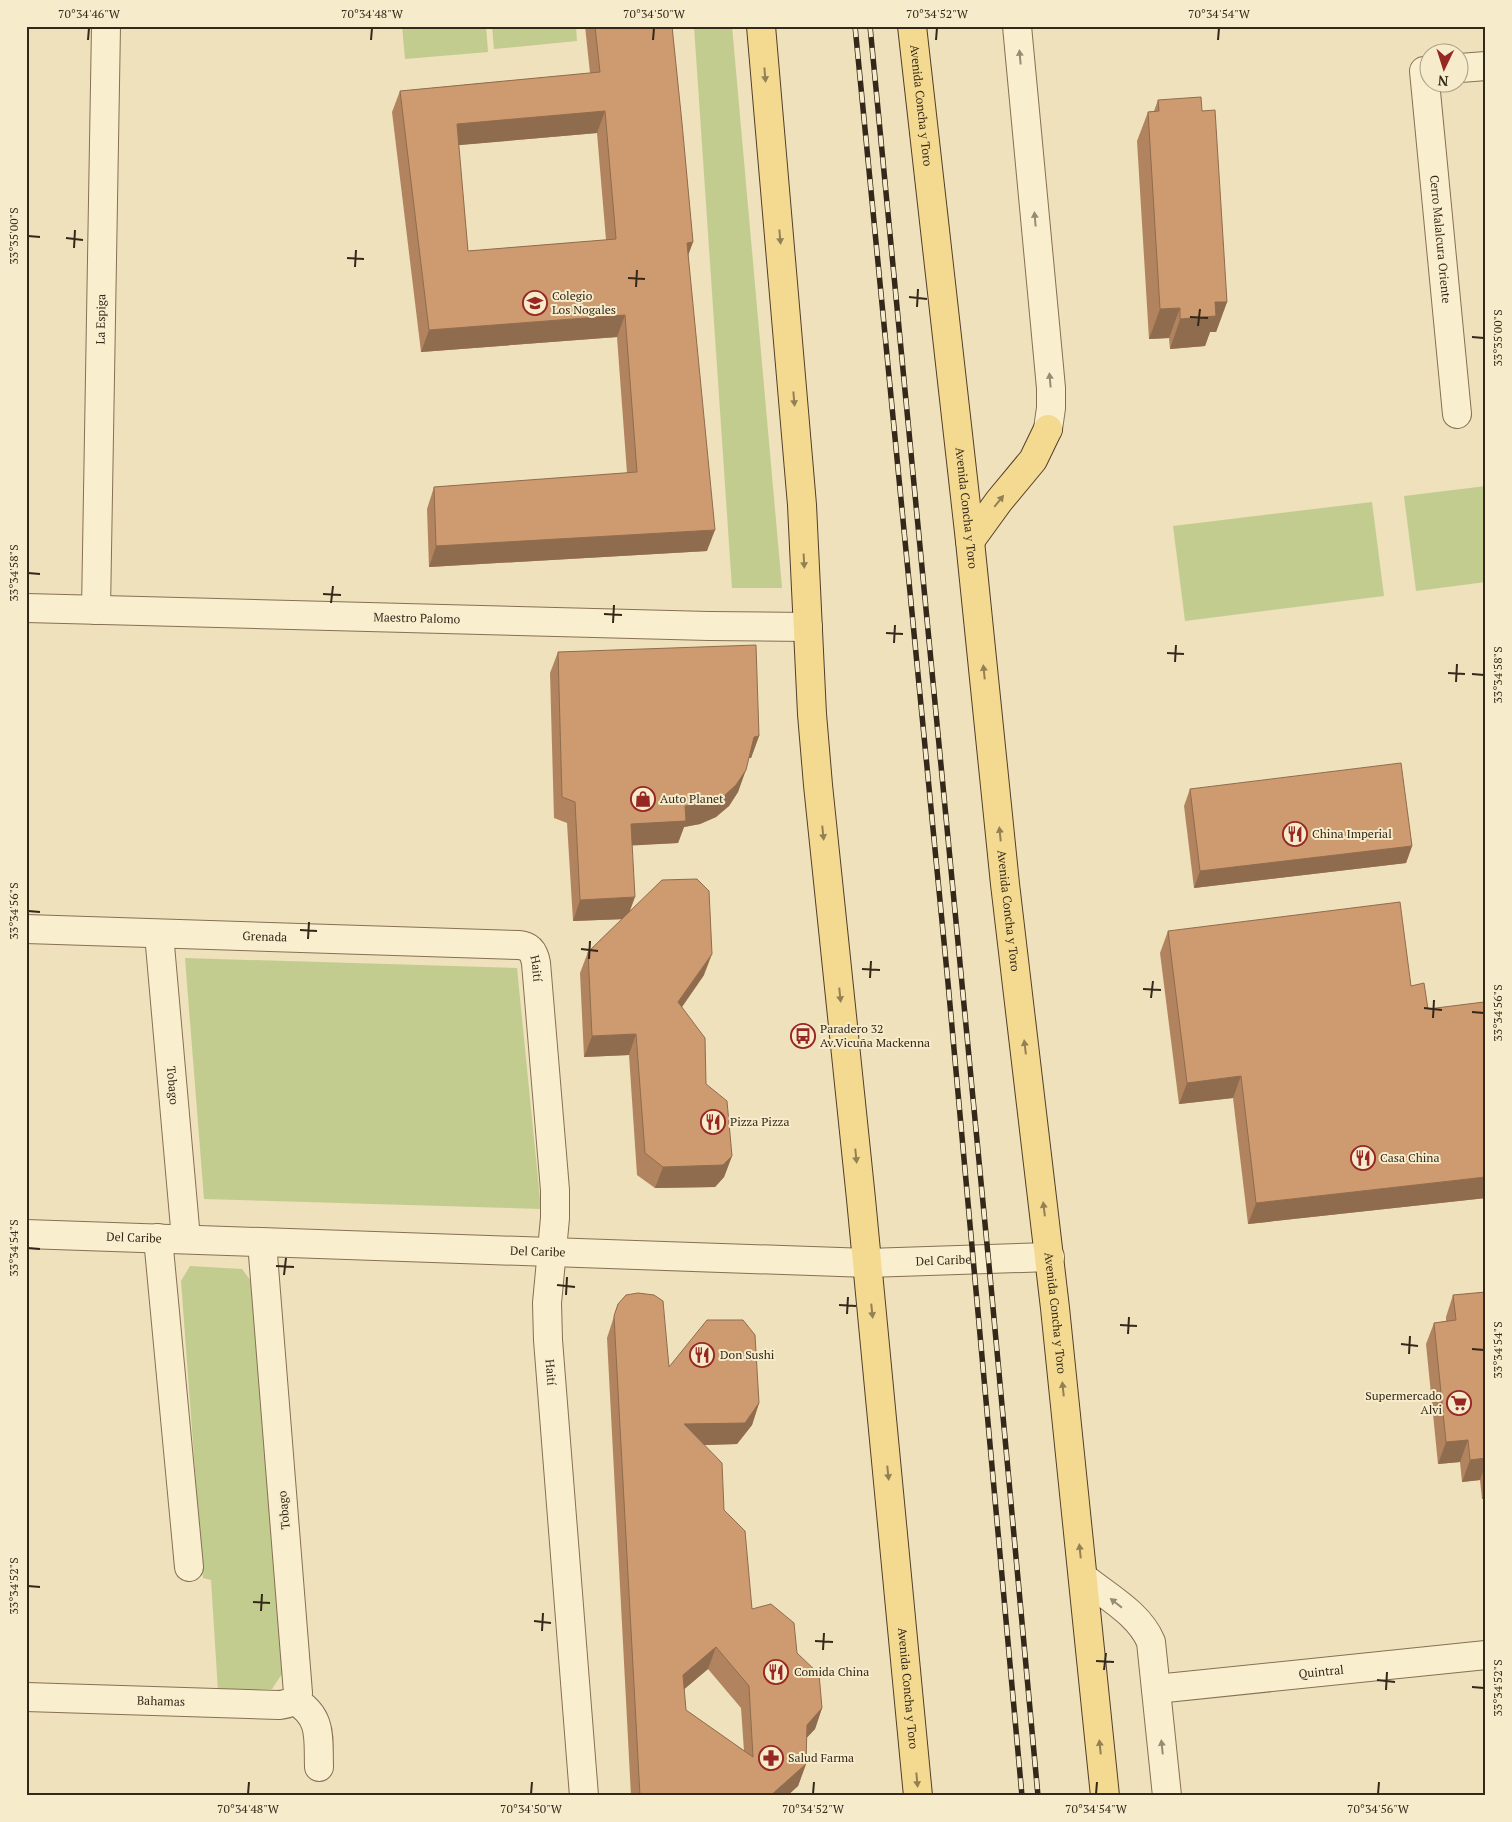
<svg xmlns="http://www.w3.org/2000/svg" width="1512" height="1822" viewBox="0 0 1512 1822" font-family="'PT Serif',serif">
	<rect width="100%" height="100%" fill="#eee1bb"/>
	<!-- green -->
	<g fill="#c3cc8f">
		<polygon points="402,26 486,26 488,52 405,59"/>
		<polygon points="492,26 576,26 577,41 494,49"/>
		<polygon points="694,26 732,26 782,588 732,588"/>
		<polygon points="1486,486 1486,582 1416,591 1404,496"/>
		<polygon points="1372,502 1384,596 1185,621 1173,526"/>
		<polygon points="185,958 517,968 541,1209 204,1199"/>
		<polygon points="190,1266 242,1269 254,1285 282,1674 272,1689 218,1691 211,1580 203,1578 181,1281"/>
	</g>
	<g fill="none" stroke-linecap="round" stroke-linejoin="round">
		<defs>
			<g id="minor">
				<polyline points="1017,26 1051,388 1051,408 1048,429"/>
				<polyline points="1460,68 1486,66"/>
				<path id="s1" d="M1430,71h-6l33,343"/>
				<path id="s2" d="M26,608l683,18 99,1"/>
				<path id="s3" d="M96,610l10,-584"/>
				<path id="s4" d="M26,929l493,16c11,1 15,7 17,18l19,227v28l-8,85 1,37 36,456"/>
				<path id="s5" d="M159,934l27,305"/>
				<path id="s6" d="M26,1234l842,29 182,-6"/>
				<polyline points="158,1238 189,1567"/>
				<path d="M1083,1577c23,19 56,36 68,65l16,154"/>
				<path id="s7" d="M1156,1689l330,-34"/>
				<path id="s8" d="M26,1697l253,8c10,-1 15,-3 19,-12l-36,-451"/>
				<path d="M294,1700c29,17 24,38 25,67"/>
			</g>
			<g id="major">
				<path id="s9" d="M761,26l41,479 10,209 6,71 43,414 57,597"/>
				<path id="s10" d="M912,26l58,515 35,343 50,424 50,488"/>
				<polyline points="970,541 999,501 1033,460 1048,429"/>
			</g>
		</defs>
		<!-- minor casing -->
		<use href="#minor" stroke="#867055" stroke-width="30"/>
		<!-- major casing -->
		<use href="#major" stroke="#533e2a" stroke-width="30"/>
		<!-- minor -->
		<use href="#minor" stroke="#f9eece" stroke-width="28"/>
		<!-- major -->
		<use href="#major" stroke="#f4d990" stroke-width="28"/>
		<defs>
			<g id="rail">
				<polyline points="855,26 948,983 1022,1796"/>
				<polyline points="870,26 991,1286 1038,1796"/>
			</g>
		</defs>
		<!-- rail casing -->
		<use href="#rail" stroke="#34281a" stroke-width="5.5"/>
		<!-- rail -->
		<use href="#rail" stroke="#f6ebca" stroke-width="4" stroke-dasharray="11" stroke-linecap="butt"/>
	</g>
	<!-- wall -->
	<g fill="#b1845f" fill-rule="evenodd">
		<path d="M585,26h87l21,216 -5,12 19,297 -278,16 -2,-58 7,-22 193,-14 -10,-136 -196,15 -29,-240 8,-21 190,-18zM597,133l9,107 -138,11 -10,-106z"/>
		<polygon points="1158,100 1202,111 1227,302 1216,332 1210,332 1205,346 1170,349 1169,338 1149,339 1137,141 1148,112 1154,111"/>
		<polygon points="558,652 759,736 751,758 749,758 738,792 729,806 716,817 700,824 684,827 678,843 632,845 629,912 704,975 682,1007 706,1084 732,1156 724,1177 715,1187 655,1188 637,1175 629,1055 584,1057 580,973 588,952 622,919 573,921 567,823 554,818 550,673"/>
		<polygon points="1190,789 1412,846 1406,863 1194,888 1184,806"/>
		<polygon points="1168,931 1411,986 1428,1009 1486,1014 1486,1198 1248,1224 1233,1098 1179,1104 1160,953"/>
		<polygon points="1486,1292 1486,1498 1482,1499 1480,1480 1462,1482 1460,1462 1438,1464 1426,1344 1434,1323 1446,1321 1446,1317 1453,1295"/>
		<path d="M618,1304l51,63 90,36 -7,22 -15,19 -33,1 20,65 28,99 45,44 25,55 -7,21 -9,9v26l-8,22 -11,10h-156l-24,-458zM708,1669l33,39 3,43 -58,-41 -2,-21z"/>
	</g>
	<!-- shaded-wall -->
	<g fill="#906c4e">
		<polygon points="605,111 597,133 449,146 457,124"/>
		<polygon points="693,242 685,264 687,243"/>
		<polygon points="1215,302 1227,302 1216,332 1210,332 1205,346 1170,349 1180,319"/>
		<polygon points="1180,308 1169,338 1149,339 1160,309"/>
		<polygon points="625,315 617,337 421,352 429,330"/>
		<polygon points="715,530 707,551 429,567 436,546"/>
		<polygon points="759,736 751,758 746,758 754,737"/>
		<polygon points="746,770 738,792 729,806 716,817 700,824 684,827 678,843 623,846 631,824 685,806"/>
		<polygon points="1412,846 1406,863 1194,888 1200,871"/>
		<polygon points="635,897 627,919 573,921 580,900"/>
		<polygon points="712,954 704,975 670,1024 678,1002"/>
		<polygon points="636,1034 629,1055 584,1057 592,1036"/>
		<polygon points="1241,1076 1233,1098 1179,1104 1187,1083"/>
		<polygon points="732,1156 724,1177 715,1187 655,1188 663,1167"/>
		<polygon points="1486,1177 1486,1198 1248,1224 1256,1203"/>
		<polygon points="759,1403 752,1425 737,1444 676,1446 684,1424"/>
		<polygon points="1468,1440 1460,1462 1438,1464 1446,1442"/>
		<polygon points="1486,1458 1486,1464 1480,1480 1462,1482 1470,1460"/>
		<polygon points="1486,1489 1486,1498 1482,1499"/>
		<polygon points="716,1647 708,1669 675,1697 683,1675"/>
		<polygon points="822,1708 815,1729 799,1746 807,1725"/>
		<polygon points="806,1764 798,1786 787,1796 770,1796"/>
	</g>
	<!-- building -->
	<g fill="#ce9a6f" stroke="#906c4e" fill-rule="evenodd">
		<path d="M595,26h77l10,97 11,119 -6,1 28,287 -279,16 -2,-59 203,-15 -12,-157 -196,15 -29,-239 200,-19zM605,111l11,128 -148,12 -11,-127z"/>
		<polygon points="1201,97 1202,111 1215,110 1227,302 1215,302 1216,316 1180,319 1180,308 1160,309 1148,112 1159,111 1158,100"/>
		<polygon points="756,645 759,736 754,737 746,770 736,785 724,796 708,803 685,806 686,821 631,824 635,897 580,900 575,802 562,797 558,652"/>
		<polygon points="1401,763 1412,846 1200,871 1190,789"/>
		<polygon points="697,879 709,891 712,954 678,1002 705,1038 706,1084 727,1101 732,1156 723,1165 663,1167 645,1153 636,1034 592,1036 588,952 662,880"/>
		<polygon points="1400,902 1411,986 1424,983 1428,1009 1484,1002 1486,1014 1486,1177 1256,1203 1241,1076 1187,1083 1168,931"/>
		<polygon points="1486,1292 1486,1458 1470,1460 1468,1440 1446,1442 1434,1323 1456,1320 1453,1295"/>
		<path d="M638,1293l16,2 9,6 6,66 38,-47h36l12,15 4,68 -14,20 -61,1 38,39 2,47 21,21 7,78 19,-5 23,19 3,30 22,21 3,34 -15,17 -1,39 -36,32h-130l-26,-480 4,-12 8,-9zM716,1647l33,39 4,71 -67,-47 -3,-35z"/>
	</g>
	<!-- one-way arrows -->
	<defs><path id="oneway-solid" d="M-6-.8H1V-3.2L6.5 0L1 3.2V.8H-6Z" transform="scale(1.25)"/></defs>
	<g fill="#968b74">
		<use href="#oneway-solid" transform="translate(1020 57) rotate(-95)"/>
		<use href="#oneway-solid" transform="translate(1035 219) rotate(-95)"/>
		<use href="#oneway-solid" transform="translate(1050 380) rotate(-95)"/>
		<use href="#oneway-solid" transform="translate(1116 1603) rotate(-142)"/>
		<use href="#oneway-solid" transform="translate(1162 1747) rotate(-96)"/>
	</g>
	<g fill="#948055">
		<use href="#oneway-solid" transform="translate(765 75) rotate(85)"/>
		<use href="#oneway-solid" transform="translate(780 237) rotate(85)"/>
		<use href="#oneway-solid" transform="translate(794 399) rotate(85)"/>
		<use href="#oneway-solid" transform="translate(999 501) rotate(-51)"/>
		<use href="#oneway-solid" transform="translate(804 561) rotate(87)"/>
		<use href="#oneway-solid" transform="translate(984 672) rotate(-96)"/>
		<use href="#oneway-solid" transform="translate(823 833) rotate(84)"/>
		<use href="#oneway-solid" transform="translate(1000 834) rotate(-96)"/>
		<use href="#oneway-solid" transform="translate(840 995) rotate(84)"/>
		<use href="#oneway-solid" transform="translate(1025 1047) rotate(-97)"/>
		<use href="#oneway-solid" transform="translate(856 1156) rotate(84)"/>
		<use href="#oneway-solid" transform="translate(1044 1209) rotate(-97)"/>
		<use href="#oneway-solid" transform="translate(872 1311) rotate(84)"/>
		<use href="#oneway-solid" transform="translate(1063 1389) rotate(-96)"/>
		<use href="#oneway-solid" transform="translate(888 1473) rotate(84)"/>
		<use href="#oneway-solid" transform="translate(1080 1551) rotate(-96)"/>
		<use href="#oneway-solid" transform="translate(1100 1747) rotate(-96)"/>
		<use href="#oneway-solid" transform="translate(917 1780) rotate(85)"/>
	</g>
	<!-- ticks -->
	<path fill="none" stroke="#34281a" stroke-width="2" d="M88,40l1,-12M371,40l1,-12M653,40l1,-12M936,40l1,-12M1218,40l1,-12M28,236l12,1M66,238l17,2M74,248l1,-18M347,258l17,1M355,267l1,-17M628,278l17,1M636,287l1,-17M909,297l18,2M917,307l1,-18M1190,317l18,1M1198,326l2,-17M1472,337l12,1M28,573l12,1M323,594l18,1M331,603l2,-17M604,614l18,1M613,623l1,-18M886,633l17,1M894,643l1,-18M1167,653l17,1M1175,662l1,-17M1448,673l17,1M1472,674l12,1M1456,682l1,-18M28,911l12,1M300,930l17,1M308,939l1,-17M581,949l17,2M589,959l1,-18M862,969l18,1M870,978l1,-17M1143,989l18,1M1151,998l2,-17M1424,1008l18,2M1472,1012l12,1M1433,1018l1,-18M28,1248l12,1M276,1266l18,1M284,1275l2,-17M557,1285l18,2M566,1295l1,-18M839,1305l17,1M847,1314l1,-17M1120,1325l17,1M1128,1334l1,-17M1401,1344l17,2M1472,1349l12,1M1409,1354l1,-18M28,1586l12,1M253,1602l17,1M261,1611l1,-17M534,1621l17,2M542,1631l1,-18M815,1641l18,1M823,1650l1,-17M1096,1661l18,1M1104,1670l2,-17M1377,1680l18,2M1472,1687l12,1M1386,1690l1,-18M248,1794l1,-12M531,1794l1,-12M813,1794l1,-12M1096,1794l1,-12M1378,1794l1,-12"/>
	<!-- icons -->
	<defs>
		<symbol id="school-ring" viewBox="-11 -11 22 22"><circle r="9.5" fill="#f6ebca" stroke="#962723" stroke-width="1.5"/><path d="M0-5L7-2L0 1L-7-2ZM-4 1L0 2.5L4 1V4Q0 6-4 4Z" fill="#962723"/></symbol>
		<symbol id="shop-ring" viewBox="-11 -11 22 22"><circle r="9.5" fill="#f6ebca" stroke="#962723" stroke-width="1.5"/><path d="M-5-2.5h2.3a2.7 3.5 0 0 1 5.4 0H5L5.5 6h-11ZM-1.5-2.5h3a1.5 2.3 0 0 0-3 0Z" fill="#962723"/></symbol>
		<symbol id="restaurant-ring" viewBox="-11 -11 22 22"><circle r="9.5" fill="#f6ebca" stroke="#962723" stroke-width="1.5"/><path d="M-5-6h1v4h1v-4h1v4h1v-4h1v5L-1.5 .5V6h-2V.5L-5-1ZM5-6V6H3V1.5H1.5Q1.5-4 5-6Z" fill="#962723"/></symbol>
		<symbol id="bus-ring" viewBox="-11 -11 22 22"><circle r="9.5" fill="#f6ebca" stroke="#962723" stroke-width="1.5"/><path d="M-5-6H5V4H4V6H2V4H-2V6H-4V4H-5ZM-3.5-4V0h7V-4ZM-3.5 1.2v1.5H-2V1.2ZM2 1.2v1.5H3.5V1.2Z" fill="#962723"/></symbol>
		<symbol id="supermarket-ring" viewBox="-11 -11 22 22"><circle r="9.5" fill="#f6ebca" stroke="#962723" stroke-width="1.5"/><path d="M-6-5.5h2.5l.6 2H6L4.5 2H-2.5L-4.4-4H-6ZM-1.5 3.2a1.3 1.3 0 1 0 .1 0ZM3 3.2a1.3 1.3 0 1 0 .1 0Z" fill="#962723"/></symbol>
		<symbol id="pharmacy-ring" viewBox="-11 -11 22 22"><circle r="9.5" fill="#f6ebca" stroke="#962723" stroke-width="1.5"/><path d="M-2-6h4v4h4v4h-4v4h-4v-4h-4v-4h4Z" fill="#962723"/></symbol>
	</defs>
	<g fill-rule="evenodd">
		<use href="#school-ring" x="521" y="289" width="28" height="28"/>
		<use href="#shop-ring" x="629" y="785" width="28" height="28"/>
		<use href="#restaurant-ring" x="1281" y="820" width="28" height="28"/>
		<use href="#bus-ring" x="789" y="1022" width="28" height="28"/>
		<use href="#restaurant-ring" x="699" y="1108" width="28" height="28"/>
		<use href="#restaurant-ring" x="1349" y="1144" width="28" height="28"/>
		<use href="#restaurant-ring" x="688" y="1341" width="28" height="28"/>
		<use href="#supermarket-ring" x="1445" y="1389" width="28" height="28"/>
		<use href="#restaurant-ring" x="762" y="1658" width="28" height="28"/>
		<use href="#pharmacy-ring" x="757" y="1744" width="28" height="28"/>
	</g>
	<g text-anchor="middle" stroke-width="4" stroke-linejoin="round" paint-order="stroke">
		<!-- street labels -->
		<g font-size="12" fill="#34281a" stroke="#f6ebca">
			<text dy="4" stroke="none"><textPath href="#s10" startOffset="80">Avenida Concha y Toro</textPath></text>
			<text dy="4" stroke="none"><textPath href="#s1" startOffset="175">Cerro Malalcura Oriente</textPath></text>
			<text dy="4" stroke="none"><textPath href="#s3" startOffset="291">La Espiga</textPath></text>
			<text dy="4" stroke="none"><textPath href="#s10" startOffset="485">Avenida Concha y Toro</textPath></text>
			<text dy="4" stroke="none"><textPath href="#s2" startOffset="391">Maestro Palomo</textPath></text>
			<text dy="4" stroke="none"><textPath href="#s10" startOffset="890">Avenida Concha y Toro</textPath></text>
			<text dy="4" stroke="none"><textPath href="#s4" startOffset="239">Grenada</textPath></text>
			<text dy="4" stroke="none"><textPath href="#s4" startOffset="526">Haití</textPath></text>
			<text dy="4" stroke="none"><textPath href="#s5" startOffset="152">Tobago</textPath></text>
			<text dy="4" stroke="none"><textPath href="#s6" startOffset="108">Del Caribe</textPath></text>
			<text dy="4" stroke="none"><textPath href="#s6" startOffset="512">Del Caribe</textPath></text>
			<text dy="4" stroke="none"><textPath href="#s6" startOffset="918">Del Caribe</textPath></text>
			<text dy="4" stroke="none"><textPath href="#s10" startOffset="1295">Avenida Concha y Toro</textPath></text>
			<text dy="4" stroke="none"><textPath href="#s4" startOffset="931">Haití</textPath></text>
			<text transform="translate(284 1510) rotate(-95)" y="4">Tobago</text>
			<text dy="4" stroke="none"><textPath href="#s7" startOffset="166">Quintral</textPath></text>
			<text dy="4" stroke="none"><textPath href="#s9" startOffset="1669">Avenida Concha y Toro</textPath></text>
			<text dy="4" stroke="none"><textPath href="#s8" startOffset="135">Bahamas</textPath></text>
		</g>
		<!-- poi labels -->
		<g font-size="12" fill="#34281a" stroke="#f6ebca" text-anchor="start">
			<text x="552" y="300">Colegio<tspan x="552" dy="14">Los Nogales</tspan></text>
			<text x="660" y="803">Auto Planet</text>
			<text x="1312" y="838">China Imperial</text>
			<text x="820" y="1033">Paradero 32<tspan x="820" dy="14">Av.Vicuña Mackenna</tspan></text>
			<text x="730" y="1126">Pizza Pizza</text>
			<text x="1380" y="1162">Casa China</text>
			<text x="720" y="1359">Don Sushi</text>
			<text x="1442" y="1400" text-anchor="end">Supermercado<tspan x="1442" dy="14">Alvi</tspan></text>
			<text x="794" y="1676">Comida China</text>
			<text x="788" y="1762">Salud Farma</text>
		</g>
	</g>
	<!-- border -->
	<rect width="1512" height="1822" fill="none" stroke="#f6ebca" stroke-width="55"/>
	<!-- north arrow -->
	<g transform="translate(1444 68) rotate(184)"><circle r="24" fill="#f6ebca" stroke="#a89d84"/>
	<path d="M0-4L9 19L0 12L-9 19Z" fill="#962723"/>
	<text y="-8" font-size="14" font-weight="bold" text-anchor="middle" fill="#34281a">N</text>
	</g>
	<rect x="28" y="28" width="1456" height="1766" fill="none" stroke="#34281a" stroke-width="2"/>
	<g font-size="12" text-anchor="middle" fill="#34281a">
		<text x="89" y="18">70°34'46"W</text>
		<text x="372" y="18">70°34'48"W</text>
		<text x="654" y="18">70°34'50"W</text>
		<text x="937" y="18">70°34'52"W</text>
		<text x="1219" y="18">70°34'54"W</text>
		<text transform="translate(14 236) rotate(-90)" y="4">33°35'00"S</text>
		<text transform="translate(1498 338) rotate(-90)" y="4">33°35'00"S</text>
		<text transform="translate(14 573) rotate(-90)" y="4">33°34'58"S</text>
		<text transform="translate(1498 675) rotate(-90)" y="4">33°34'58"S</text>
		<text transform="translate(14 911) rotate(-90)" y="4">33°34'56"S</text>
		<text transform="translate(1498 1013) rotate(-90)" y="4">33°34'56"S</text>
		<text transform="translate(14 1248) rotate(-90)" y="4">33°34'54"S</text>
		<text transform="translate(1498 1350) rotate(-90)" y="4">33°34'54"S</text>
		<text transform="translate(14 1586) rotate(-90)" y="4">33°34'52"S</text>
		<text transform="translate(1498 1688) rotate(-90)" y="4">33°34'52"S</text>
		<text x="248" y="1813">70°34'48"W</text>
		<text x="531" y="1813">70°34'50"W</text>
		<text x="813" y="1813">70°34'52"W</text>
		<text x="1096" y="1813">70°34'54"W</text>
		<text x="1378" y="1813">70°34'56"W</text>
	</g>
</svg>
